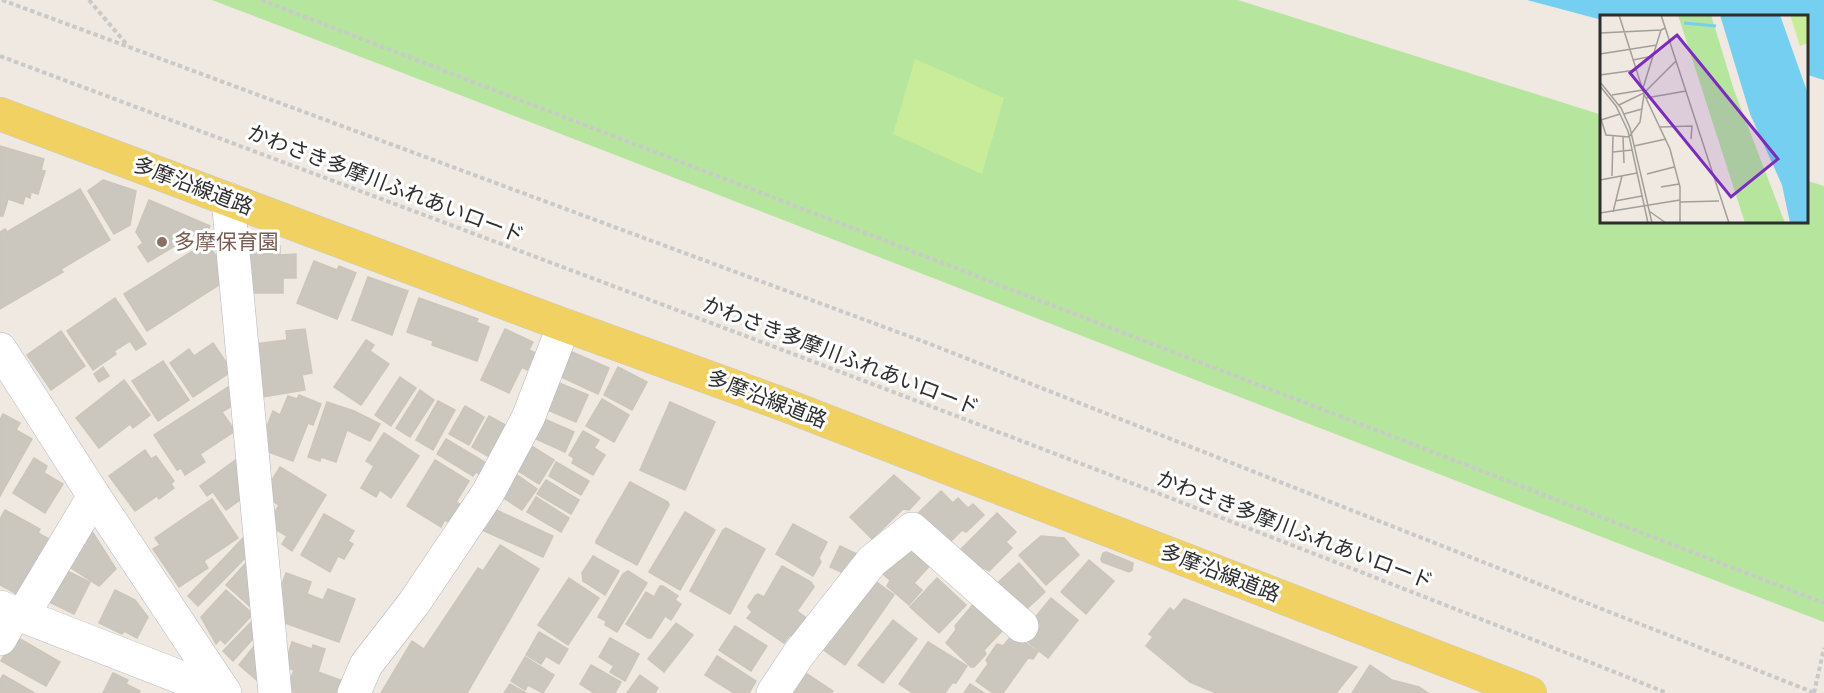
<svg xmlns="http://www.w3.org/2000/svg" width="1824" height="693" viewBox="0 0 1824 693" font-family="Mulish,'Noto Sans JP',sans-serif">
	<rect width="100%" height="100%" fill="#efe9e1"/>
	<!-- green -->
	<path fill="#b6e59e" d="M212,0h1026l364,115v107h206v-41l16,5v436c-538,-205 -1074,-417 -1612,-622z"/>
	<!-- pitch -->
	<polygon fill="#c9ec9a" points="915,59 1004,98 982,174 893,134"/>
	<!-- water -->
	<polygon fill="#75cff0" points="1527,0 1824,0 1824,80 1808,75 1808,16 1602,16 1602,20"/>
	<!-- building -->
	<g fill="#cbc7bf" stroke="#cbc5ba" stroke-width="1.5">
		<polygon points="0,146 44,159 41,170 45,171 38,194 31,192 30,198 25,196 23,204 8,199 3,216 0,216"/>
		<polygon points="103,180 136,191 130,225 114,234 88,191"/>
		<polygon points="80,189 110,240 61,269 63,272 0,309 0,232 5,229 7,232"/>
		<polygon points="149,200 210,226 205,238 195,234 148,262 138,247 143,243 136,232"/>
		<polygon points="248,239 266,239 266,246 280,246 280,255 296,254 296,278 283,278 283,293 253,293 252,275 248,276"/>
		<polygon points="207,242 221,264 216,267 225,281 147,331 124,294"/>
		<polygon points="314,261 337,270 339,266 356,273 337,319 297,303"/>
		<polygon points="368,277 408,291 392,335 352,320"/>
		<polygon points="115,298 146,344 136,350 130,341 114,351 116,354 93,370 67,331"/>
		<polygon points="419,298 478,319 476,322 489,327 477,361 432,345 433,341 407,332"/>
		<polygon points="305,329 312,373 302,375 305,390 263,397 255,344 287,340 286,331"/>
		<polygon points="505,329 533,342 529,350 536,353 527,370 522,367 509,393 481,380"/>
		<polygon points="61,331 85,366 51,390 27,355"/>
		<polygon points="366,340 374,345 370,351 389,364 361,405 334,387"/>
		<polygon points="213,343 232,371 193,397 170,363 189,349 194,356"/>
		<polygon points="572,352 609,368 598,394 561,377"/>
		<polygon points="163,361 189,400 158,421 132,381"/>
		<polygon points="103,367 109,376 99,382 94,374"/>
		<polygon points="618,367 647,382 632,410 604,395"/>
		<polygon points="400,377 416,388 391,426 375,415"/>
		<polygon points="124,380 150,415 133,428 130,424 99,448 76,418"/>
		<polygon points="559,383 588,395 576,422 548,410"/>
		<polygon points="228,387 238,402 222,412 235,431 200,454 205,462 185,475 181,468 177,470 154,435"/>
		<polygon points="420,390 434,400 410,437 396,428"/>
		<polygon points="299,395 321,404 313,425 308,423 293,461 266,451 269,441 262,439 273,411 280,415 288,396 297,399"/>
		<polygon points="602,399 629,415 614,442 586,426"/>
		<polygon points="438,401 455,410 433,450 416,440"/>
		<polygon points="327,402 354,411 380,424 370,441 347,430 336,462 321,457 320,461 308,457"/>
		<polygon points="670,402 715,422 685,490 640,470"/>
		<polygon points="465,406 484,417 469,445 449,434"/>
		<polygon points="3,414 20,423 16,430 32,439 0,496 0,420"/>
		<polygon points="489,416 509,427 491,458 472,447"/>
		<polygon points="542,418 574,432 565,452 534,438"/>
		<polygon points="583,431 599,440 594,448 605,455 593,475 572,463 574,458 569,455"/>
		<polygon points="384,433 419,456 391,498 380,490 376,497 361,488 374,466 366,461"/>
		<polygon points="446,439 488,464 481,475 476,472 473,476 437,454"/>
		<polygon points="533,447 554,460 539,484 515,469 522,457 525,459"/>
		<polygon points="145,450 151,459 156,456 174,481 171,484 174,488 159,499 157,496 135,511 109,476"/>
		<polygon points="34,458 47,466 44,473 63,484 45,513 13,493"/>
		<polygon points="237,459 244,475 237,480 246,492 244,497 226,510 213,492 207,496 200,486"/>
		<polygon points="435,460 469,481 456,502 461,505 450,523 445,520 441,527 407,506"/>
		<polygon points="556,462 589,481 581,495 549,476"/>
		<polygon points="280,467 326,495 292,551 282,544 287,536 268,525 279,505 263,495"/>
		<polygon points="513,472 537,489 522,510 502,497"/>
		<polygon points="894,475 920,498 909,510 903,509 872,539 850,517"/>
		<polygon points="546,480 579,500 571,514 537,494"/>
		<polygon points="630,482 668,502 669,505 637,565 596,543 596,541"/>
		<polygon points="941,491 953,503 958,498 968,508 973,504 984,515 966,532 962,530 950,542 909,522"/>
		<polygon points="536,497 569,518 561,532 527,512"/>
		<polygon points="212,499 238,538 204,561 208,568 179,587 153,549 160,545 155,538"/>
		<polygon points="490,507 553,536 543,557 480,529"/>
		<polygon points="5,510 40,529 38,533 49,539 19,595 0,585 0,519"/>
		<polygon points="685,512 715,530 680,590 649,572"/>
		<polygon points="997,513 1016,532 1006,542 1012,548 989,571 984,568 974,577 958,552"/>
		<polygon points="324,514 354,531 348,541 353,544 344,559 338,556 330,572 301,555"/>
		<polygon points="86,522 116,569 99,586 62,562"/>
		<polygon points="793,524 827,542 819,558 821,562 813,576 776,554"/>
		<polygon points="726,528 765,549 730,614 690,591 723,530"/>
		<polygon points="1041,536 1064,538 1079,555 1046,585 1019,555"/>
		<polygon points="243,538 254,549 198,606 188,596"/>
		<polygon points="907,540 933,562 914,583 922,590 909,605 887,586 890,580 879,571"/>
		<polygon points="500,545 539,569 467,693 381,693 412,641 424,649 478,568 483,571"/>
		<polygon points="840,546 857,554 848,575 830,567"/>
		<polygon points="1106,552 1133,563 1132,570 1129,572 1102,562 1101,559 1103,553"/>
		<polygon points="593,556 619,571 605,595 583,581 582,573"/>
		<polygon points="1089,560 1114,581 1086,614 1061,592"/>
		<polygon points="246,563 252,608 226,585"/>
		<polygon points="1019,563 1045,592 1018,617 992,588"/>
		<polygon points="782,566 811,582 814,587 797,611 809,620 796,638 790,635 784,643 747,618 752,612 748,607 755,596 758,594 764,597"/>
		<polygon points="59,567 90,582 74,614 43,599"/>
		<polygon points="628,571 647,583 617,632 605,625 606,621 598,617 623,574"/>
		<polygon points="286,573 311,582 307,594 323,600 328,589 355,599 339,642 279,621 276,601"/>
		<polygon points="569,578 599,598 568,645 538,625"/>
		<polygon points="871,578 894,595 845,665 818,646"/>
		<polygon points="937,578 966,605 939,633 910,607"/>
		<polygon points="660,586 663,586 678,596 675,600 681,604 671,620 665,616 651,638 648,638 626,624 646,592 654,597"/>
		<polygon points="115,590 135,600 148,617 137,638 124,631 122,634 99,623"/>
		<polygon points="226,590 253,614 225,644 220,639 216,644 201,617"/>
		<polygon points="1051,598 1078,620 1048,658 1020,636"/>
		<polygon points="1184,599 1357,667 1336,693 1216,693 1190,682 1146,646 1153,637 1149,634 1170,608 1174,611"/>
		<polygon points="975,602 1004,629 984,650 986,654 974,667 971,667 946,643 956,630 955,626"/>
		<polygon points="253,620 262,629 233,661 223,651"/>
		<polygon points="893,620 917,639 883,683 858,665"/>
		<polygon points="676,623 693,635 664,672 648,659"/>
		<polygon points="735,626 767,646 751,671 719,650"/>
		<polygon points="539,632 568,649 559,664 546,656 541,664 526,655"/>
		<polygon points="1013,634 1038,652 1033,659 1028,658 1003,693 993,693 976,681 988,664 986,660 997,644 1003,646"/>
		<polygon points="15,636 60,662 46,686 1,661"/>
		<polygon points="610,638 639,654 625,681 610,672 614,666 599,657"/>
		<polygon points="292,642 312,649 313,645 325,649 318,672 343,681 339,693 286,692 294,670 284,667"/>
		<polygon points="928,642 967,666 956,683 952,683 945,693 913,693 899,684"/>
		<polygon points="256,644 260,683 239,665"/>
		<polygon points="717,656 756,681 749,693 734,693 705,675"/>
		<polygon points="525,657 554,675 543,693 528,685 525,690 511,681"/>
		<polygon points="591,665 621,682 615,693 594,693 580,684"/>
		<polygon points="1370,665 1392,680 1419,687 1428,693 1352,693"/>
		<polygon points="113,673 128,680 126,684 140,691 139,693 103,693"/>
		<polygon points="807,674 833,691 831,693 785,693 790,686 795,690"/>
		<polygon points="3,675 33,692 0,693 0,680"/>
		<polygon points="640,675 658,688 655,693 627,693"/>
		<polygon points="510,684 526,693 504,693"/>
		<polygon points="970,684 984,693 964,693"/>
	</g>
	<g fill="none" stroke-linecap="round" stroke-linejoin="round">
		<defs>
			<g id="minor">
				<polyline points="228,199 275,693"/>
				<polyline points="0,349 94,496 225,693"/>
				<polyline points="0,607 221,693"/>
				<polyline points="23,615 94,496"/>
				<polyline points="0,639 15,613"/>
				<polyline points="354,693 366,665 414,603 488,493 528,418 564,325"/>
				<polyline points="773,693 798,655 872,561 912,529 1022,626"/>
			</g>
			<polyline id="major" points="0,114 564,325 785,405 1530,693"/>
		</defs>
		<!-- minor casing -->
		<use href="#minor" stroke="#b4b7c1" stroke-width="34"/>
		<!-- major casing -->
		<use href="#major" stroke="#c9c9c9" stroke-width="34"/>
		<!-- path -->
		<g stroke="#c9c9c9" stroke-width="4" stroke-dasharray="4.5 3" stroke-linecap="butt">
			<polyline points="2,0 930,344 1815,693"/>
			<polyline points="89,0 128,46"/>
			<polyline points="261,0 1824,603"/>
			<path d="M0,56c557,209 1115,416 1667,637"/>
			<polyline points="1814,693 1824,648"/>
		</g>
		<!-- minor -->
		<use href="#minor" stroke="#fff" stroke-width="33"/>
		<!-- major -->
		<use href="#major" stroke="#f2d163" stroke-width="33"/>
	</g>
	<!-- markers -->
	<circle fill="#8d6e63" stroke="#fff" stroke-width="2" cx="162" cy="242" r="6"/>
	<g text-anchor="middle" stroke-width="6" stroke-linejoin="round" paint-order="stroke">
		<!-- street labels -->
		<g font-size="21" fill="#2e2e2e" stroke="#fff">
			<text transform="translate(386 184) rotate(21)" y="7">かわさき多摩川ふれあいロード</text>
			<text transform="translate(193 186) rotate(21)" y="7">多摩沿線道路</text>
			<text transform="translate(841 356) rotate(21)" y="7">かわさき多摩川ふれあいロード</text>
			<text transform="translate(767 399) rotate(21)" y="7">多摩沿線道路</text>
			<text transform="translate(1295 530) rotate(21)" y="7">かわさき多摩川ふれあいロード</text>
			<text transform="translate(1220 573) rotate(21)" y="7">多摩沿線道路</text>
		</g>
		<!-- education labels -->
		<g font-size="21" fill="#785e54" stroke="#fff" text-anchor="start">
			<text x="174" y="249">多摩保育園</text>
		</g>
	</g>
	<!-- overview -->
	<g transform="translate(1600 15)">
		<rect width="208" height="208" fill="#efe9e1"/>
		<path d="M78,0h33l23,75 51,133h-40z" fill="#b6e59e"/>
		<path d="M190,0h18v28l-8,3z" fill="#c9ec9a"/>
		<path d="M120,0h60l28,79v129h-18l-8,-38 -32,-71z" fill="#75cff0"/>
		<path fill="none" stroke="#75cff0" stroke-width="3" d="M84,8l32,3"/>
		<path fill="none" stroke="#a29e99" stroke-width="1.5" d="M19,0l25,79 26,55 10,38v36M61,0l68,208M0,18l61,-3M0,39l57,-9M33,45l20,-4M0,60l36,-5M0,67l21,26 9,20 22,95M0,71l16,20 12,25 20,92M43,73l18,-58 4,-2M12,80l31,-5M46,83l40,-7M19,90l25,-12 32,-32M24,99l18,-5M0,101l6,19 23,2 11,-15 4,-28M1,105l19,-6M60,112l32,-1 -1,13M23,122l1,26M34,131l32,-7M13,137l19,-2M47,159l27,-7M12,161l1,-40M0,165l37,-7M61,172l18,-3M15,186l27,-5M80,187l39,-1M49,196l17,12M13,197l9,-36M0,198l80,-13"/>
		<path fill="#7b2cbf" fill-opacity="0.15" stroke="#7b2cbf" stroke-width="3" d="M77,20l101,124 -47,38 -101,-124z"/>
		<rect width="208" height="208" fill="none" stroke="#2e2e2e" stroke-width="3"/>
	</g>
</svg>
